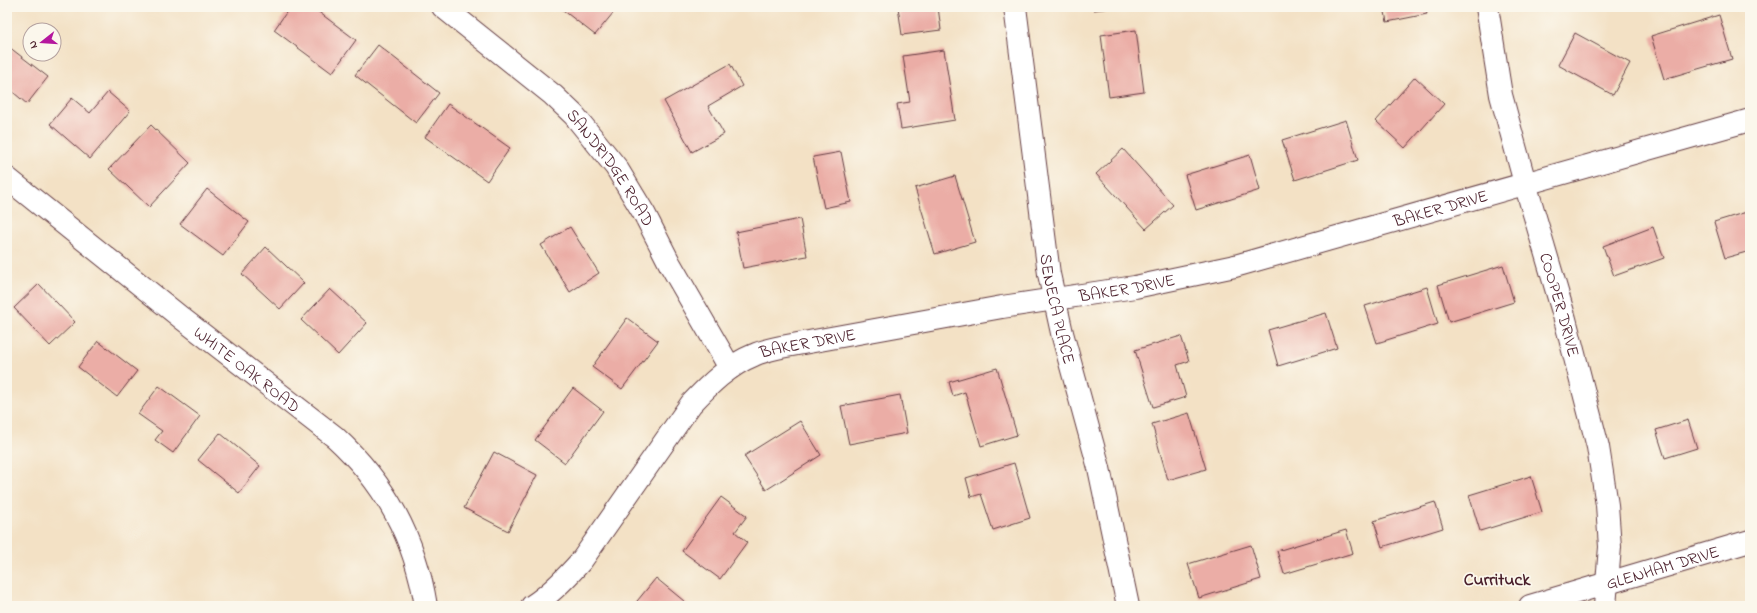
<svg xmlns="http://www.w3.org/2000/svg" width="1757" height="613" viewBox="0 0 1757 613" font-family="'Indie Flower',sans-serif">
	<rect width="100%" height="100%" fill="#fbf7ec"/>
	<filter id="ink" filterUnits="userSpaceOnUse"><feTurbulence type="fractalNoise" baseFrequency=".025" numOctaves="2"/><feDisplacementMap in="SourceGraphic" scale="8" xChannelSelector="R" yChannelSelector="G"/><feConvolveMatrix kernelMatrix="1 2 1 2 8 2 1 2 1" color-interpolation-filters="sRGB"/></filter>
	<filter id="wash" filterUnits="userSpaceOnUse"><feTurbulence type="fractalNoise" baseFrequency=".012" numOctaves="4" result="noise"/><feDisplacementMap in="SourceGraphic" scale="16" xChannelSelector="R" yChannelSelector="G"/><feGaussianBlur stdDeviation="0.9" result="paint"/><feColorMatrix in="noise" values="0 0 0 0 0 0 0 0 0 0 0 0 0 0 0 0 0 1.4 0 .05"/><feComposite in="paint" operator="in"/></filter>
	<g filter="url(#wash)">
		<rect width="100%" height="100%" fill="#f3e1c5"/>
		<g id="blocks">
			<!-- building -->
			<g fill="#ebada6">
				<polygon points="290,7 312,7 356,40 332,73 274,30"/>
				<polygon points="559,7 618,7 595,35"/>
				<polygon points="898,7 938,7 941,30 902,35"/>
				<polygon points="1094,7 1112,7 1112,8 1094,10"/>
				<polygon points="1384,7 1425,7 1427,14 1387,22"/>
				<polygon points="1719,15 1732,59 1664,79 1651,36"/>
				<polygon points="1136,30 1144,92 1109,97 1101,35"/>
				<polygon points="1575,33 1630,63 1613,95 1558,65"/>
				<polygon points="378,45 439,93 416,123 355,75"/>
				<polygon points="9,47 48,77 27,104 7,87 7,50"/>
				<polygon points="944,50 955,120 901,129 897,104 910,102 903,56"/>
				<polygon points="730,64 742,86 708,106 724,134 692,152 664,101"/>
				<polygon points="1415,77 1444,104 1405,148 1376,121"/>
				<polygon points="108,92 130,111 90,159 50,124 72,98 90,113"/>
				<polygon points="448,104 510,148 487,181 425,137"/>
				<polygon points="1346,120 1358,160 1295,180 1282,140"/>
				<polygon points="151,125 190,163 149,207 109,169"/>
				<polygon points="1123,149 1173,205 1146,229 1096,174"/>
				<polygon points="841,152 851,202 824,208 813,157"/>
				<polygon points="1250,155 1260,190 1196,210 1185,175"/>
				<polygon points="955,176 975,242 935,254 915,188"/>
				<polygon points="207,189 249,222 223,256 180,224"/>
				<polygon points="1750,211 1750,251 1725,258 1714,222"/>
				<polygon points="800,219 807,256 743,268 736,232"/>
				<polygon points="570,227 599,273 570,292 541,245"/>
				<polygon points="1653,227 1664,258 1614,276 1603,246"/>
				<polygon points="266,247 304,283 280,309 242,274"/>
				<polygon points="1503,265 1514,302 1449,322 1438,285"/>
				<polygon points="39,284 75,322 50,346 14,308"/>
				<polygon points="1427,287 1438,324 1377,343 1365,306"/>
				<polygon points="330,289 367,323 338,355 301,320"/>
				<polygon points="1326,313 1337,348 1278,366 1268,330"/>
				<polygon points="627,318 658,341 622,389 592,367"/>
				<polygon points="1181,336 1189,361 1177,365 1186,397 1153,407 1135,350"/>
				<polygon points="98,341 137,371 117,397 78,367"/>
				<polygon points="997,368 1017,435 981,446 965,392 953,396 949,382"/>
				<polygon points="159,386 200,416 173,453 155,440 162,431 138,414"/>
				<polygon points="573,388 603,411 565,463 535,440"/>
				<polygon points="900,395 907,433 849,444 841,406"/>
				<polygon points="1189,413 1206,469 1168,480 1152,424"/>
				<polygon points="1688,420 1697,448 1665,458 1656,430"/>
				<polygon points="800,421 821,455 766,490 744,456"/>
				<polygon points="220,433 260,466 239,493 198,460"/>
				<polygon points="494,452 537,475 508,531 464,508"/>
				<polygon points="1014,463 1030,518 993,530 981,494 971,497 966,478"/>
				<polygon points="1531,476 1542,512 1480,531 1469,495"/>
				<polygon points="721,497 747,516 735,532 747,542 720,579 682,551"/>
				<polygon points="1435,502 1443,528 1382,547 1374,521"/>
				<polygon points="1346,530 1353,553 1284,574 1277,551"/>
				<polygon points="1251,545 1261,579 1199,598 1188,564"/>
				<polygon points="656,578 690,606 633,606"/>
			</g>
		</g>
	</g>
	<g filter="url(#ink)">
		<use href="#blocks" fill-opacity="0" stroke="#633c42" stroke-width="1"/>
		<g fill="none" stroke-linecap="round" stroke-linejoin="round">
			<defs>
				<g id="minor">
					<path id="s1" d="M443,7l110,88 21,20 42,52 29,48 25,49 60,104"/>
					<path id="s2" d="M1487,7l14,88 24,88 40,136 33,128 9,58 3,42 -5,59"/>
					<path id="s3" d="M7,178l177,142 151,117c51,47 80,101 91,169"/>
					<path id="s4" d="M532,606c19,-12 35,-29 50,-46l109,-156c18,-19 38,-39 63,-49 8,-4 18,-6 27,-8l221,-40 133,-20 100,-21 515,-146"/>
					<path id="s5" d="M1530,606l220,-65"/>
				</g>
				<g id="tertiary">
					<path id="s6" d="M1015,7l34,267 13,59 37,135 29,138"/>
				</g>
			</defs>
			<!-- minor casing -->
			<use href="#minor" stroke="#633c42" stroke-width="24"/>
			<!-- tertiary casing -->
			<use href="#tertiary" stroke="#633c42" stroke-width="24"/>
			<!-- minor -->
			<use href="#minor" stroke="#fff" stroke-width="22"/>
			<!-- tertiary -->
			<use href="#tertiary" stroke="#fff" stroke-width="22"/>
		</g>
	</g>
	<g text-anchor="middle" stroke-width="3.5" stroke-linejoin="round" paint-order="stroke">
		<!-- street labels -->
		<g font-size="17" fill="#4a1f2b" stroke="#fbf7ec">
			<text dy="6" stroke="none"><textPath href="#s1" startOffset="234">SANDRIDGE ROAD</textPath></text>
			<text dy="6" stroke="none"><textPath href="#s4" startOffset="1042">BAKER DRIVE</textPath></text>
			<text dy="6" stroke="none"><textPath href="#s4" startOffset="718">BAKER DRIVE</textPath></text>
			<text dy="6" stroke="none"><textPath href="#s2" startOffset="307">COOPER DRIVE</textPath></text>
			<text dy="6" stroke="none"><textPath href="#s6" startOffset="305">SENECA PLACE</textPath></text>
			<text dy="6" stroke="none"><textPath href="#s4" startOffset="394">BAKER DRIVE</textPath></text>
			<text dy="6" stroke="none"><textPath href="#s3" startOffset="307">WHITE OAK ROAD</textPath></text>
			<text dy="6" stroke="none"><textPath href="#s5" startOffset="138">GLENHAM DRIVE</textPath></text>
		</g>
		<!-- neighbourhood labels -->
		<g font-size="18" font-weight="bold" fill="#4a1f2b" stroke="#fbf7ec">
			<text x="1497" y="585">Currituck</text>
		</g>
	</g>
	<!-- margin -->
	<rect width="1757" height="613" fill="none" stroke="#fbf7ec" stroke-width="24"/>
	<!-- north arrow -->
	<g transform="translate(42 42) rotate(253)"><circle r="19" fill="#fbf7ec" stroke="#b4a19f"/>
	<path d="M0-3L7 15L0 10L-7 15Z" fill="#b5179e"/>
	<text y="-6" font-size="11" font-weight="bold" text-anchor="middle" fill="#4a1f2b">N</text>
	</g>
</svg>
